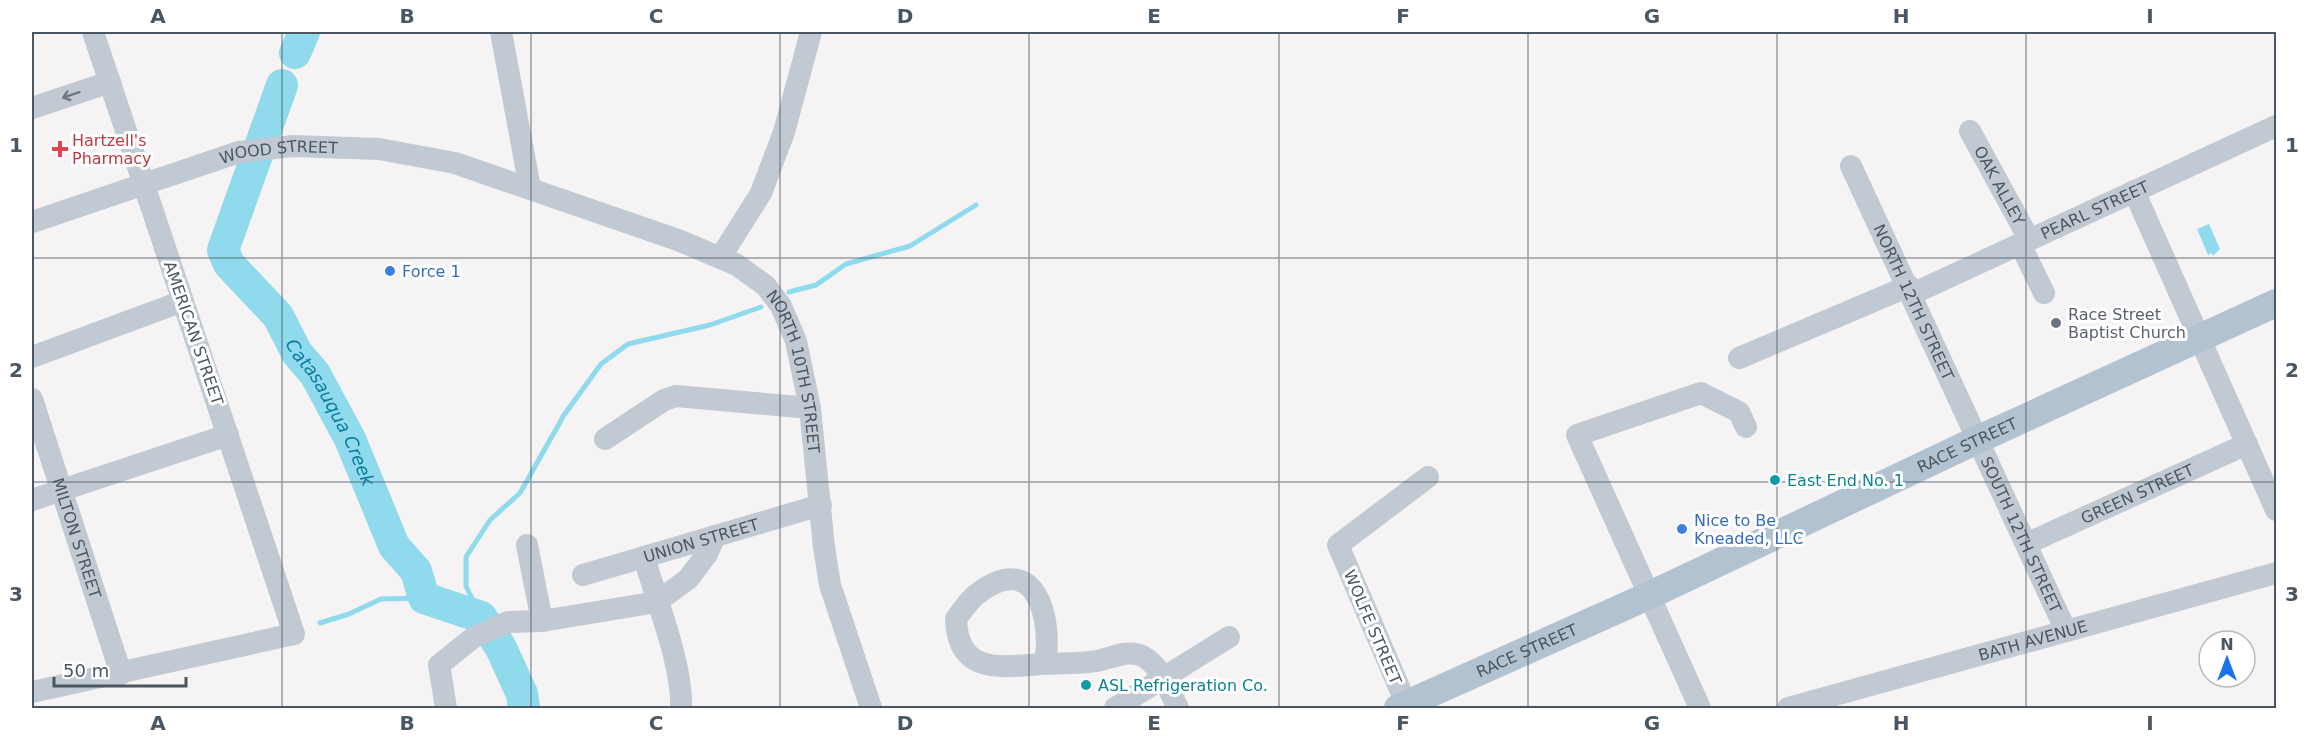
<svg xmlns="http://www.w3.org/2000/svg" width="2308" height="740" viewBox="0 0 2308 740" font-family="'DejaVu Sans',sans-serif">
	<rect width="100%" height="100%" fill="#f5f3f3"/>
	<!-- water -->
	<polygon fill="#90daee" points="2209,224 2220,249 2213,256 2212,253 2208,255 2197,229"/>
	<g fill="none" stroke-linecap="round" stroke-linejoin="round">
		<!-- stream -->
		<g stroke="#90daee" stroke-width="5">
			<polyline points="789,292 816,285 846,264 910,246 976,205"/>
			<polyline points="481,617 466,586 466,557 490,520 520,493 564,415 601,364 628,344 710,325 761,307"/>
			<polyline points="320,623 349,614 381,599 424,598"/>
		</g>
		<!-- river -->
		<g stroke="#90daee" stroke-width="32">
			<polyline points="295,53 304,32"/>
			<path id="s1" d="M282,85l-59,165 6,14 49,52 19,37 18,21 35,65 44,107 22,25 8,27 57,19 20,31 21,46 2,14"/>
		</g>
		<!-- minor -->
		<g stroke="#c1cad2" stroke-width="22">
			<polyline points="501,32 530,188"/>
			<polyline points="32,108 110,82"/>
			<path id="s2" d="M1970,131l59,108"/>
			<path id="s3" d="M1851,166l215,465"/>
			<polyline points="2134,191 2276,510"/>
			<path id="s4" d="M32,222l207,-70 54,-6 86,3 76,14 223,77 59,25 29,21 15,20 15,35 14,67 14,139 6,38 41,123"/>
			<polyline points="2020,244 2044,293"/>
			<polyline points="720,258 761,193 784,132 811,32"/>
			<path id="s5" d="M1912,294l364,-168"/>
			<polyline points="32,357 183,301"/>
			<polyline points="1739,358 1909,286"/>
			<path id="s6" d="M32,399l89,275"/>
			<polyline points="605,439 664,400 676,396 810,408"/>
			<polyline points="32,500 228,435"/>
			<path id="s7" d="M2026,544l221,-100"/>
			<polyline points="527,545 542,621"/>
			<path d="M644,557c12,42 39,109 37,151"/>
			<path id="s8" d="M583,575l238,-70"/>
			<path d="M1045,664c8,-47 -10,-115 -68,-70 -8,6 -15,17 -21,25 2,56 45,48 86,45 18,-1 36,0 55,-3 14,-3 31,-12 45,-5 19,9 27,35 36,52"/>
			<polyline points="32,692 294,634 93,32"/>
			<polyline points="446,708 439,665 474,637 508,622 542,621 657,602 688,579 707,554 715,536"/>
			<polyline points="1115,708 1229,637"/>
			<polyline points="1408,708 1338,545 1428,477"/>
			<polyline points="1700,708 1577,435 1701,393 1739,412 1746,427"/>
			<path id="s9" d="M1788,708l488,-135"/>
		</g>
		<!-- major -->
		<path stroke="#b3c2d1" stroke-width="28" id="s10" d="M1398,708l250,-112 331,-157 297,-136"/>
	</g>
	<!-- one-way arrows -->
	<defs><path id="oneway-shaft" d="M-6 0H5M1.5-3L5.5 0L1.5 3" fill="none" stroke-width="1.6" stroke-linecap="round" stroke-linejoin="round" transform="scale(1.5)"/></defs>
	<use stroke="#6e7983" href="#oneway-shaft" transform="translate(71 95) rotate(161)"/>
	<!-- grid -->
	<path fill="none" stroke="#4a5661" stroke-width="1.5" stroke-opacity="0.55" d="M282,32v676M531,32v676M780,32v676M1029,32v676M1279,32v676M1528,32v676M1777,32v676M2026,32v676M32,258h2244M32,482h2244"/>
	<!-- markers -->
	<path fill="#e0444e" stroke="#fff" stroke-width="2" d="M57 140h6v6h6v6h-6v6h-6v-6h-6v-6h6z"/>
	<g fill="#3f7fe0" stroke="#fff" stroke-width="2">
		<circle cx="390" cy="271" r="6"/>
		<circle cx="1682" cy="529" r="6"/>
	</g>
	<circle fill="#6b7280" stroke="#fff" stroke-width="2" cx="2056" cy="323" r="6"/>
	<g fill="#0f9aa8" stroke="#fff" stroke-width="2">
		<circle cx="1775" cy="480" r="6"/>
		<circle cx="1086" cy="685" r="6"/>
	</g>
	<g text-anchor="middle" stroke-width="6" stroke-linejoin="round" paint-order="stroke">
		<!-- health labels -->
		<g font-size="16" fill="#be3a42" stroke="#fff" text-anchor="start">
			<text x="72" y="146">Hartzell's<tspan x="72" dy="18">Pharmacy</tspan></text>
		</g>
		<!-- street labels -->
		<g font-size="16" fill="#4a5661" stroke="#fff">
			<text dy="6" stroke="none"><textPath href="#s4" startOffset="258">WOOD STREET</textPath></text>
			<text dy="6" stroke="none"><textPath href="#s2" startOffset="62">OAK ALLEY</textPath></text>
			<text dy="6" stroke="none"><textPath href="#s5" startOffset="201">PEARL STREET</textPath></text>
			<text dy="6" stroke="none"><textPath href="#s3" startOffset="150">NORTH 12TH STREET</textPath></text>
			<text transform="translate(194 333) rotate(71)" y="6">AMERICAN STREET</text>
			<text dy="6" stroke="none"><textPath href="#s4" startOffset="864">NORTH 10TH STREET</textPath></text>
			<text dy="6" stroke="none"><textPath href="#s10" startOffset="627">RACE STREET</textPath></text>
			<text dy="6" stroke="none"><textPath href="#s7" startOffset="122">GREEN STREET</textPath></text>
			<text dy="6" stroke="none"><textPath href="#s3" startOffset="406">SOUTH 12TH STREET</textPath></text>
			<text dy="6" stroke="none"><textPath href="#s6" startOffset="146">MILTON STREET</textPath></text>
			<text dy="6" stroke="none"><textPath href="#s8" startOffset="123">UNION STREET</textPath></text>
			<text transform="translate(1373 627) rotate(67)" y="6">WOLFE STREET</text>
			<text dy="6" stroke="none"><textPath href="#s9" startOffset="254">BATH AVENUE</textPath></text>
			<text dy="6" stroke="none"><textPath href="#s10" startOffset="141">RACE STREET</textPath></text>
		</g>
		<!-- shop labels -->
		<g font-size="16" fill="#366cbe" stroke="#fff" text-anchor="start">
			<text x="402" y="277">Force 1</text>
			<text x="1694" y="526">Nice to Be<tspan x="1694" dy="18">Kneaded, LLC</tspan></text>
		</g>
		<!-- worship labels -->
		<g font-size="16" fill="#5b616d" stroke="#fff" text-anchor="start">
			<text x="2068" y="320">Race Street<tspan x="2068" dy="18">Baptist Church</tspan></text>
		</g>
		<!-- culture labels -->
		<g font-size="16" fill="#0d838f" stroke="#fff" text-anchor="start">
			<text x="1787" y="486">East End No. 1</text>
			<text x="1098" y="691">ASL Refrigeration Co.</text>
		</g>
		<!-- water labels -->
		<g font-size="18" font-style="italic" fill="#0c7c9b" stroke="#fff">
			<text dy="6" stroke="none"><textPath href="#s1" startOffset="372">Catasauqua Creek</textPath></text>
		</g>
	</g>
	<!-- border -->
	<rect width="2308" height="740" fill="none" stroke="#ffffff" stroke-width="66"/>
	<!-- north arrow -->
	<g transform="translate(2227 659)"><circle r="28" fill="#ffffff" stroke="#b7bbc0" stroke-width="1.5"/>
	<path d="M0-4.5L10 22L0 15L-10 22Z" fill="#1a73e8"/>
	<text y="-9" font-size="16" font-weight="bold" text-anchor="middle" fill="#4a5661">N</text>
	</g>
	<!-- scale -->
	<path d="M54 677v9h132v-9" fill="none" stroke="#4a5661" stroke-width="3"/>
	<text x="63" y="677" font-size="18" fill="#4a5661" stroke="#ffffff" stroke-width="4.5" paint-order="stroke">50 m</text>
	<rect x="33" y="33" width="2242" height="674" fill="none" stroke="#4a5661" stroke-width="2"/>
	<g font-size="20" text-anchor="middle" font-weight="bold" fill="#4a5661">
		<text x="158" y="23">A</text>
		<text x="407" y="23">B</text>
		<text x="656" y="23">C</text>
		<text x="905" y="23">D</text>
		<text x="1154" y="23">E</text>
		<text x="1403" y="23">F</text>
		<text x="1652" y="23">G</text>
		<text x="1901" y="23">H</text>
		<text x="2150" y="23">I</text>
		<text x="16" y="152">1</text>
		<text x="2292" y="152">1</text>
		<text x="16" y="377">2</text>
		<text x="2292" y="377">2</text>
		<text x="16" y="601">3</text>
		<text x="2292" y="601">3</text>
		<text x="158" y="730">A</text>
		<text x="407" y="730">B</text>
		<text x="656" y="730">C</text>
		<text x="905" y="730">D</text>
		<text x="1154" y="730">E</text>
		<text x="1403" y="730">F</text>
		<text x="1652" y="730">G</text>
		<text x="1901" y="730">H</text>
		<text x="2150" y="730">I</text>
	</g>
</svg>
